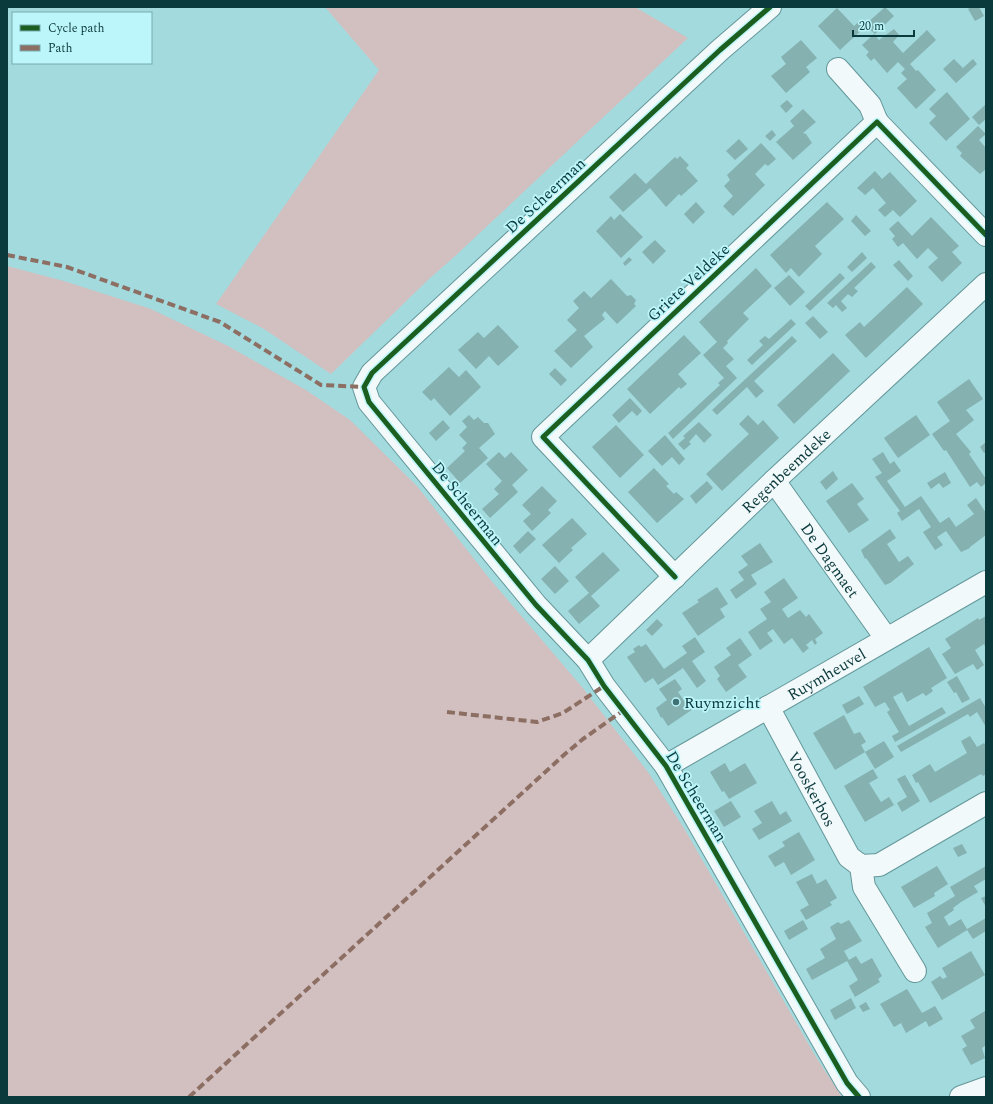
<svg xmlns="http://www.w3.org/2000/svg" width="993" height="1104" viewBox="0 0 993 1104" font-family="Spectral,serif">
	<rect width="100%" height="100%" fill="#a2dade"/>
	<!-- green -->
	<g fill="#d2c0c0">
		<polygon points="325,7 635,7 688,38 453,258 430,278 331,374 264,329 216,304 379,70"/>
		<polygon points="7,266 64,281 151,309 228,346 306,390 350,420 417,486 489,578 582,687 648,772 685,830 816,1057 842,1097 7,1097"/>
	</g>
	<!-- building -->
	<g fill="#85b1b0">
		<polygon points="885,7 894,16 875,34 865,25"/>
		<polygon points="971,7 979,7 984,16 975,21 968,9"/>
		<polygon points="837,8 854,26 861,20 866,26 840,50 818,26"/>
		<polygon points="894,29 899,35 893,42 903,53 927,30 936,40 910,64 916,71 918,70 936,90 916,109 897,88 907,79 901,73 905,69 898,62 887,73 874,58 871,61 866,55 869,52 862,45 874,34 879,40"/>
		<polygon points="801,40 817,58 806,67 810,72 786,93 771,76 786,64 781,57"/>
		<polygon points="954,59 963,68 973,59 977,64 956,83 943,69"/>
		<polygon points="947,92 970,119 946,141 929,123 936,116 929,109"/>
		<polygon points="787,100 793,106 786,113 780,106"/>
		<polygon points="986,104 986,119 979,125 972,117"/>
		<polygon points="803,109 816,122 803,133 806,134 812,143 793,160 776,142 794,126 790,121"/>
		<polygon points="978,126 986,134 979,140 986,148 986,169 980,174 960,156 962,153 956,147"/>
		<polygon points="772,130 776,135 770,141 765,136"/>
		<polygon points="739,139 748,149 735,160 726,151"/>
		<polygon points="761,143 776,159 768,166 765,164 755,174 765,185 733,216 723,206 733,196 724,186 730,180 727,175"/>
		<polygon points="680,156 689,165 686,168 698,181 681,196 679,194 666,207 650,188 623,212 609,197 635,173 646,184 675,157 677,159"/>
		<polygon points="875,171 882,179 890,172 917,201 900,217 893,210 885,217 878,210 886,203 873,188 865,195 857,188"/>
		<polygon points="696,202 705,212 693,224 684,214"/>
		<polygon points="827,202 844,219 815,246 822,254 799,277 791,268 786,273 770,255"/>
		<polygon points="620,214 643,237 621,258 596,231 611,216 614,220"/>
		<polygon points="856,215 871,231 865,236 851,221"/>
		<polygon points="931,217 959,246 952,252 962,263 942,282 928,267 938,258 928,248 917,259 903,243 898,247 892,239 895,236 889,229 898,221 912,236"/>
		<polygon points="655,240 666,251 653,264 642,252"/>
		<polygon points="862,252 867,258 852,272 847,267"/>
		<polygon points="629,257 632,260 625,266 623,263"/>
		<polygon points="899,260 913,276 908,281 893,265"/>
		<polygon points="871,262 876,267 854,288 858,291 852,297 848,294 841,301 847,308 842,312 836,305 833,308 827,303"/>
		<polygon points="756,268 772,286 743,313 749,319 727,341 728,343 723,348 734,359 726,366 737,378 673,439 668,433 720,385 718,383 724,378 703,355 717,342 699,322"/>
		<polygon points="840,273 845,278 810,311 805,306"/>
		<polygon points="789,275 805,292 790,306 774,288"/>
		<polygon points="611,279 627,296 631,295 636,300 634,304 636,306 617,324 605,311 602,315 605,319 584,336 593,347 571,368 554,351 577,330 567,320 579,308 573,301 584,291 591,298"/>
		<polygon points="907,287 923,304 866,358 845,335 860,322 864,327"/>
		<polygon points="813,316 828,332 820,339 805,323"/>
		<polygon points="791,319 796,324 752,365 747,360 763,345 759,341 765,336 769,339"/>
		<polygon points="498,325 519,347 498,366 489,356 476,369 458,350 478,332 484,338"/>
		<polygon points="684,335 701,353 678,374 687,384 681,389 679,387 650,414 627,389"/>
		<polygon points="792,336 797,341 754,381 764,391 756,398 747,387 717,415 712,410"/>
		<polygon points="833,353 850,371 794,424 777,405"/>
		<polygon points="449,367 459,377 466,370 481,387 450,416 434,398 431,401 422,392"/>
		<polygon points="555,368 567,380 561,386 549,374"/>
		<polygon points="969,379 983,399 966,410 974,420 956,434 971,452 969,454 986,479 986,483 981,487 977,482 970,487 946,450 944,451 932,434 950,421 937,402"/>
		<polygon points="630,398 642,411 637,416 632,411 619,423 612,415"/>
		<polygon points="469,415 474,420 478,417 484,423 488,423 495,434 479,448 488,458 460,483 447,468 465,451 462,448 467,443 459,435 467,427 462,421"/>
		<polygon points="748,415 758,425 763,420 779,438 722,491 706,474 749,434 739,424"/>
		<polygon points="916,415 930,435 898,458 884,438"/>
		<polygon points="443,420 450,428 436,441 429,433"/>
		<polygon points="699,422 712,435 704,443 696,434 689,442 691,444 684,450 678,444 685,438 683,436"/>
		<polygon points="616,425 644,455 620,478 592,447"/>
		<polygon points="665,435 685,459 679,465 672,457 662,466 648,451"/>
		<polygon points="986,442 986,452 984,453 980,447"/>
		<polygon points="499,452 505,458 511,452 528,470 512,485 518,492 490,518 482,509 499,494 494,489 502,481 486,464"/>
		<polygon points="883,452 890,464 894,461 901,471 887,481 905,507 921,496 940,523 949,517 956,527 974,514 967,505 976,498 986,513 986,535 970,547 970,548 961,552 946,531 937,537 943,545 935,550 923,532 931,527 919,509 902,521 897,513 900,511 875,477 882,473 872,459"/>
		<polygon points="654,468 669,484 666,486 674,494 676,492 684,499 657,523 628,492"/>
		<polygon points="833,471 838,479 826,490 820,482"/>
		<polygon points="945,472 951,483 943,488 939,483 931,489 927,483"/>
		<polygon points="707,481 713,488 696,504 690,496"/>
		<polygon points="852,483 864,499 857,504 869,520 849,533 826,501"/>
		<polygon points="542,486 557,501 548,510 551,513 532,531 523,521 531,514 522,505"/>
		<polygon points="572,518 587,534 571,548 573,550 559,563 542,545"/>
		<polygon points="890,529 896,538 887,544 899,562 908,556 914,564 890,583 885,585 866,558 865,559 861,550"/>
		<polygon points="528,531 536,539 520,554 513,546"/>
		<polygon points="760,543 773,562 751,575 757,584 736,599 730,590 744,580 738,572 748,565 741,556"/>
		<polygon points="603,552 620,570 591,596 600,606 579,624 568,611 589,593 575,577"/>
		<polygon points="555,566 569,581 555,594 541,579"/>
		<polygon points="784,578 798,598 782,609 788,618 800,610 806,617 809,614 823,633 815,639 817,643 815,645 812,640 806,645 809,648 803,653 792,638 784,644 773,629 767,633 773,641 760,650 748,632 767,619 760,609 771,602 764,592"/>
		<polygon points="717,587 728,604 720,609 725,617 698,636 682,613 699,602 697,600"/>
		<polygon points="986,616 986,648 984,644 975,650 984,665 977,670 973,664 955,674 942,654 951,648 945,639 978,618 979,620"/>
		<polygon points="657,619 663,625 652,636 646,630"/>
		<polygon points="695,637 705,652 692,661 706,681 697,688 683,668 658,685 653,678 645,683 627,657 635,652 633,649 639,645 641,647 646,644 664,669 687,653 682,646"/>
		<polygon points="740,638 752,655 738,665 747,677 726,692 717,679 720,676 714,667 731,655 726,648"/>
		<polygon points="929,647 947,678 931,688 933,691 926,696 923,693 907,702 902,692 893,697 909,726 942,707 946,713 895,742 892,736 899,732 887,712 890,710 885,702 875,707 863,687"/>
		<polygon points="957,676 970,699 962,703 956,692 954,693 947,682"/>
		<polygon points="675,679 682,689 678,692 685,702 687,701 693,709 668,726 662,717 661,718 656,708 667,700 659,689"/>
		<polygon points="859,696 864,704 847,714 842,705"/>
		<polygon points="980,698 986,708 986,727 977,712 970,717 968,714 901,752 897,746"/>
		<polygon points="844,715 854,734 860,732 866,742 861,745 865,752 835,770 813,733"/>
		<polygon points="970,736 977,747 984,743 986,746 986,774 983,776 981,774 930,803 918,782 916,783 912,775 930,764 935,772 967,753 961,741"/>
		<polygon points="884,741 894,757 875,769 865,752"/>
		<polygon points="725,763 730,772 745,763 757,783 729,799 724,791 722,792 710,772"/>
		<polygon points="873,769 878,778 869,783 881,802 889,797 894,805 865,822 844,786"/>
		<polygon points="905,775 920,801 902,812 897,803 907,797 897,779"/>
		<polygon points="731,801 741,817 724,827 714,811"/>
		<polygon points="772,801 780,815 786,811 792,821 759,840 752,829 762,823 754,811"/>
		<polygon points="799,832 815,860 791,875 784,862 775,867 768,856 785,846 782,842"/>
		<polygon points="962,844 967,853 958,857 953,848"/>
		<polygon points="937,866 948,884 934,893 935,896 914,908 901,887"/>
		<polygon points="986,866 986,879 974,886 978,892 961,902 953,908 954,910 944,917 949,926 961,919 967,929 986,918 986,931 973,939 967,930 938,948 925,927 932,923 927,913 955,896 950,887"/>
		<polygon points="812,874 817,884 826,879 837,898 830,902 832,905 806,920 800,910 809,905 796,882"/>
		<polygon points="986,896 986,907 981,898"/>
		<polygon points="803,920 808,929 789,940 784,931"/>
		<polygon points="849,920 862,941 844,951 849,960 856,956 861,964 872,958 882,976 878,979 880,982 855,997 849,986 858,980 847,961 812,980 806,969 825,958 820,949 836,939 830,927 838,922 841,924"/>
		<polygon points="971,951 985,975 942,1000 931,982 940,976 943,979 947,977 942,968"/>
		<polygon points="907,989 922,1013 935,1006 943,1019 929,1027 926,1021 906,1033 901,1023 894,1027 880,1004"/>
		<polygon points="851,998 856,1008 835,1020 830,1010"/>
		<polygon points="866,1002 870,1009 863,1012 859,1006"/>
		<polygon points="985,1011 986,1045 982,1048 985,1058 971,1065 962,1049 967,1046 961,1036 975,1028 970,1020"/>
	</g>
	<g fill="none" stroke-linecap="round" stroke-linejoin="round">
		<defs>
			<g id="minor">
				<polyline points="770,7 720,50 372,373 364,387 369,402 536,605 588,660 604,686 666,766 847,1083 859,1097"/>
				<polyline points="838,69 870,105 877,122"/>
				<path id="s1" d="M774,481l112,157"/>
				<polyline points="675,577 543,437 877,122 986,235"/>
				<path id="s2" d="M588,660l186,-179 212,-197"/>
				<path id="s3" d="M768,707l81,150 12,9 18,-1 107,-62"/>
				<path id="s4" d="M666,766l320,-184"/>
				<polyline points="861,866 864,887 915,971"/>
				<polyline points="961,1097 986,1088"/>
			</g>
		</defs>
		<!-- minor casing -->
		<use href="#minor" stroke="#64979a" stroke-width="24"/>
		<!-- minor -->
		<use href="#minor" stroke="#f1f9fa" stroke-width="22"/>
		<!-- quiet -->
		<g stroke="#8d6e63" stroke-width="4" stroke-dasharray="8 4" stroke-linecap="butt">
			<polyline points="7,255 67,267 220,322 321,385 364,387"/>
			<polyline points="447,712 537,722 563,713 604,686"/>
			<polyline points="189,1097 565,754 583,739 624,710"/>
		</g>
		<defs>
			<g id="cycleway">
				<polyline points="770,7 720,50 372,373 364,387 369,402 536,605 588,660 604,686 666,766 847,1083 859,1097"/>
				<polyline points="675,577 543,437 877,122 986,235"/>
			</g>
		</defs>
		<!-- cycleway casing -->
		<use href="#cycleway" stroke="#bdf6fa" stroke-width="8"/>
		<!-- cycleway -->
		<use href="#cycleway" stroke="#1b5e20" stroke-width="5"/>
	</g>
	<!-- markers -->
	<circle fill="#407275" stroke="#bdf6fa" stroke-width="1.5" cx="676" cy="702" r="4"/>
	<g text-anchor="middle" stroke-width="3.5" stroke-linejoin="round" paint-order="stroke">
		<!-- street labels -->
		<g font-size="16" fill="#0b3a3d" stroke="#bdf6fa">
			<text transform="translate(545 195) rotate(-43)" y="6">De Scheerman</text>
			<text transform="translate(688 282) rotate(-43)" y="6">Griete Veldeke</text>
			<text dy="6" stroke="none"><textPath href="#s2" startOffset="274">Regenbeemdeke</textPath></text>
			<text transform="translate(468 503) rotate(51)" y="6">De Scheerman</text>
			<text dy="6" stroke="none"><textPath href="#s1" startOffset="97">De Dagmaet</textPath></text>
			<text dy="6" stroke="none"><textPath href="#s4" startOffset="185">Ruymheuvel</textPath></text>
			<text dy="6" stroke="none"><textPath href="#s3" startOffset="93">Vooskerbos</textPath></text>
			<text transform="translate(697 796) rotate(59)" y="6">De Scheerman</text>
		</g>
		<!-- poi labels -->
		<g font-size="16" fill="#0b3a3d" stroke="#bdf6fa" text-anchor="start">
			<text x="684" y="708">Ruymzicht</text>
		</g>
	</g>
	<!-- border -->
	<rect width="993" height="1104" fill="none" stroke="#0b3a3d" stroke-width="16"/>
	<!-- legend -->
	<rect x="12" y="12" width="140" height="52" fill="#bdf6fa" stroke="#76abae"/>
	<rect x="20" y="25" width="20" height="6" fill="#1b5e20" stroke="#76abae"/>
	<text x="48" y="32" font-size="12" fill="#0b3a3d">Cycle path</text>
	<rect x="20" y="45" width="20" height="6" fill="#8d6e63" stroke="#76abae"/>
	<text x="48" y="52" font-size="12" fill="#0b3a3d">Path</text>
	<!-- scale -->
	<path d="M853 30v6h61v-6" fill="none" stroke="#0b3a3d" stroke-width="2"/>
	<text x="859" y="30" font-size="12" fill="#0b3a3d" stroke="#bdf6fa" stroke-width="3" paint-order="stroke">20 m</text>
</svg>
